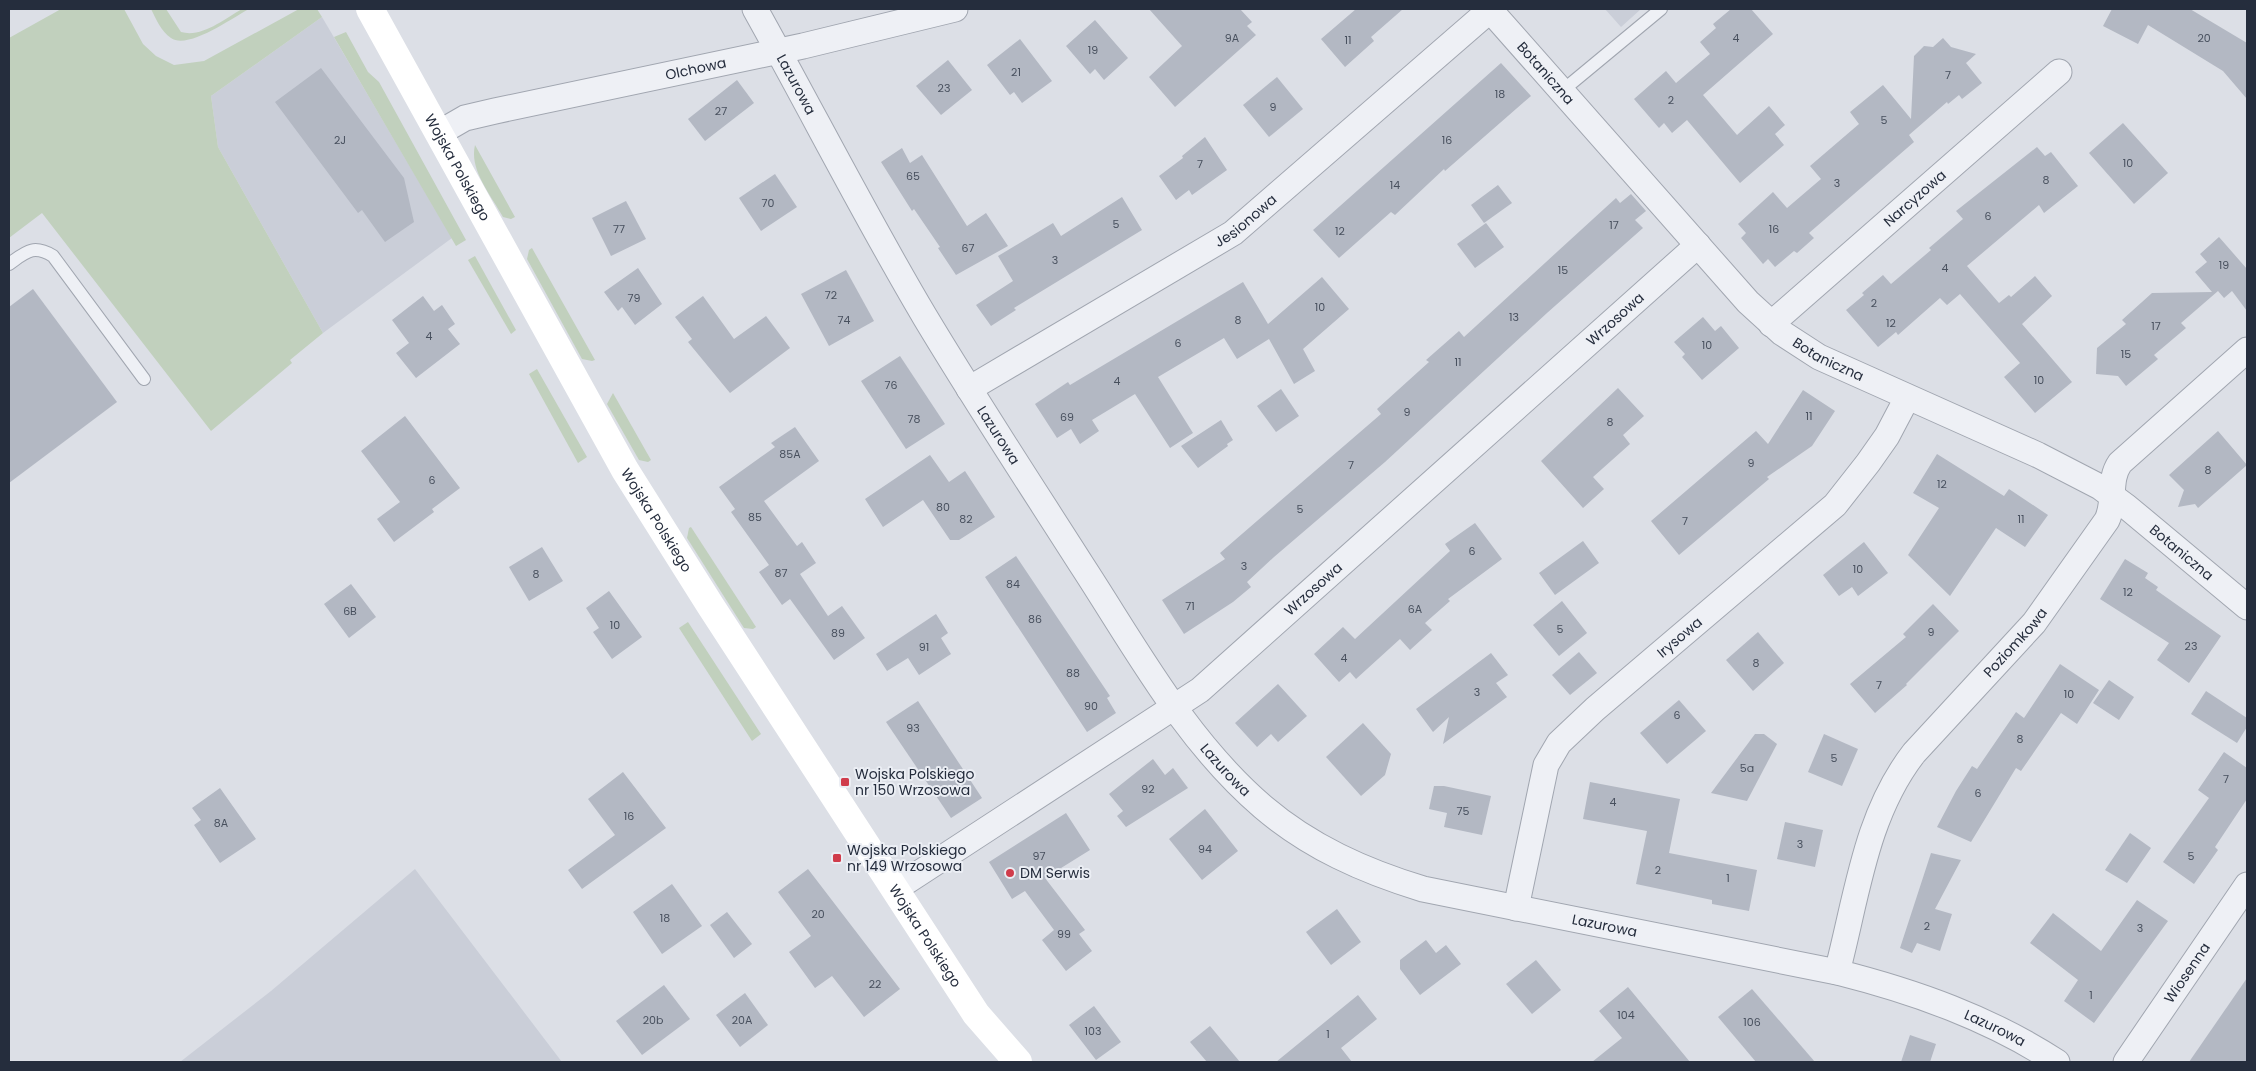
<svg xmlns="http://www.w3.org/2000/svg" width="2256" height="1071" viewBox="0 0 2256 1071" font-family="Poppins,sans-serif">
	<rect width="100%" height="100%" fill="#dcdfe6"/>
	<!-- built -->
	<g fill="#caced8">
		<polygon points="1605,9 1641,9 1621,27"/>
		<polygon points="322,17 452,238 323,333 218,147 211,96"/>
		<polygon points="415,869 562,1062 180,1062 271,991"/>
	</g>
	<!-- green -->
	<g fill="#c1d0bd">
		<polygon points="61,9 124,9 143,44 156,56 174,65 204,61 299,9 317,9 322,17 211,96 218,147 323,333 290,360 292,363 211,431 42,213 9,238 9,38"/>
		<path d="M151,9h15l15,23c21,6 43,-13 61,-23h7c-17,9 -61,41 -78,29 -10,-7 -15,-19 -20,-29z"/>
		<polygon points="346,32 368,72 379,82 466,240 456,246 334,37"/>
		<path d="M475,145l40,72 -4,2 -8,-2c-12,-22 -34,-47 -28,-72z"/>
		<polygon points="532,248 595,360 592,361 582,359 527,259 529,250"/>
		<polygon points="475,256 516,330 511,334 468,260"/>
		<polygon points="537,369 587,457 578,463 529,374"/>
		<polygon points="613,393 651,460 648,462 639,460 607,404"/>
		<polygon points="691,527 756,627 753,629 744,628 687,538 689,528"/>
		<polygon points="688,622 761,734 752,741 679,628"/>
	</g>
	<!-- building -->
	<g fill="#b3b8c3">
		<polygon points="1149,9 1240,9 1252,22 1247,26 1256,35 1175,107 1149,77 1182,46"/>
		<polygon points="1356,9 1403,9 1371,37 1374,41 1345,67 1321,39"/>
		<polygon points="1731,9 1751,9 1773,34 1703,95 1737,135 1769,106 1785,125 1775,134 1784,145 1740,183 1687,120 1672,133 1664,123 1659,128 1634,99 1666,71 1676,83 1710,54 1700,42 1716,28 1713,24"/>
		<polygon points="2112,9 2190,9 2247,43 2247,99 2223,71 2148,25 2138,44 2103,26"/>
		<polygon points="1095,20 1128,58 1104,80 1095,69 1090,74 1066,46"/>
		<polygon points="1943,38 1951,47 1976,54 1966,63 1982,83 1962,99 1959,95 1948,104 1947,102 1909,135 1914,142 1809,233 1814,238 1797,253 1794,251 1775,267 1768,259 1763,264 1741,238 1746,233 1738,224 1773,192 1787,208 1821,179 1810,166 1859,124 1850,112 1883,85 1911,119 1914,56 1924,46 1933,47"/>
		<polygon points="1020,39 1052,81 1022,103 1014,92 1010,95 987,65"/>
		<polygon points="948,60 972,90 941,115 916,86"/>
		<polygon points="1501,63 1531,96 1445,171 1444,169 1395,215 1391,212 1339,258 1313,230"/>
		<polygon points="321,68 404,178 414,222 385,242 362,210 358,213 275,102"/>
		<polygon points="1277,77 1303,109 1269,137 1243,105"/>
		<polygon points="737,80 754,103 705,141 688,119"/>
		<polygon points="2123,123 2168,173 2134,204 2089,153"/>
		<polygon points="1205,137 1227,170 1192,195 1189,190 1176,200 1159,176 1183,158 1182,156"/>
		<polygon points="2037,147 2045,156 2051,152 2078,186 2044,213 2039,205 1967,266 1999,303 2009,295 2011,297 2035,276 2052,296 2022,324 2072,382 2035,413 2004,377 2020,363 1960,294 1947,305 1940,298 1898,335 1896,332 1878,347 1846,310 1864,295 1862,293 1883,275 1891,284 1931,250 1929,248 1963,219 1956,211"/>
		<polygon points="902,148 910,163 922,155 967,226 986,213 1008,246 956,275 938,248 940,247 914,209 912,211 881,162"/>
		<polygon points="775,174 797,207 761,231 739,198"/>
		<polygon points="1498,185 1512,203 1484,223 1471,205"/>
		<polygon points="1631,194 1646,211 1635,220 1643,228 1547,313 1385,462 1274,557 1247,582 1251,587 1233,602 1184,634 1162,600 1225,559 1220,553 1381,414 1377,409 1429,362 1426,360 1459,331 1464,337 1616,198 1620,203"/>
		<polygon points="1122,197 1142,230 1014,308 1016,310 991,326 976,305 1013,281 998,256 1053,223 1061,236"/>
		<polygon points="626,201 646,239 611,256 592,218"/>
		<polygon points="1486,223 1504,247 1475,268 1457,244"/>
		<polygon points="2219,237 2247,269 2247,311 2232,291 2224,298 2218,291 2181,323 2186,328 2154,355 2158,359 2126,386 2118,376 2096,374 2097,348 2126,324 2122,320 2152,293 2212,292 2195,272 2207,262 2200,254"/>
		<polygon points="638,268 662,304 635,325 622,307 618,311 604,292"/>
		<polygon points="846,270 874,321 829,346 801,294"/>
		<polygon points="1322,277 1349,309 1303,349 1315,371 1294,384 1269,339 1237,359 1224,338 1158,377 1193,433 1170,448 1135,394 1092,420 1099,431 1080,444 1071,429 1057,438 1035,404 1068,382 1070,385 1243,282 1268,324"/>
		<polygon points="33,289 117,402 9,483 9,307"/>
		<polygon points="423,296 434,311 442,305 455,324 448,329 460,344 416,378 396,353 409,343 392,320"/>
		<polygon points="703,296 734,339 766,316 790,348 730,393 688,342 692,339 675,317"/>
		<polygon points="1703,317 1715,331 1721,326 1739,348 1702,380 1682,357 1685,354 1674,342"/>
		<polygon points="900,356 945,424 906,449 861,381"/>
		<polygon points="1618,388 1644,416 1623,435 1630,444 1593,477 1604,489 1583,508 1541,461"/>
		<polygon points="1281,389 1299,416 1276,432 1257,406"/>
		<polygon points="1803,390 1835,411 1812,446 1767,477 1769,479 1679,555 1651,521 1756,431 1768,444"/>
		<polygon points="405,416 460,488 432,509 434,512 394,542 377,519 400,502 361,451"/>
		<polygon points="1221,420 1233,440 1227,444 1228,446 1198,468 1181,446"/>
		<polygon points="795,427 819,461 764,501 797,546 802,542 816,563 800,574 828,616 842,606 865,638 834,660 790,599 782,605 759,572 769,565 731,512 735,509 719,487 775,447 771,443"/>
		<polygon points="2218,431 2247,465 2198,508 2195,504 2178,507 2184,490 2169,475"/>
		<polygon points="1937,454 2004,496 2009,489 2048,515 2025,547 1996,528 1950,596 1908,555 1939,508 1913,493"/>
		<polygon points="930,455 949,482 965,471 995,517 959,540 950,540 923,500 883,527 865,499"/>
		<polygon points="1475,523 1502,559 1448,599 1450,601 1425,623 1432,630 1410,650 1400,639 1356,679 1350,672 1339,682 1314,654 1343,627 1355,639 1450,551 1445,544"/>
		<polygon points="1583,541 1599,563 1555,595 1539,573"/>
		<polygon points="1864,542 1888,573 1858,596 1852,587 1839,596 1823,575"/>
		<polygon points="542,547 563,581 529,601 509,567"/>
		<polygon points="1016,556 1110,696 1107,698 1116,713 1087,732 985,577"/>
		<polygon points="2125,559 2148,573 2145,578 2158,587 2156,590 2221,636 2189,683 2157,660 2169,643 2100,599"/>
		<polygon points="351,584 376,617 349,638 324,604"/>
		<polygon points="609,591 642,637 612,659 593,632 599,628 586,608"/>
		<polygon points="1562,601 1587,633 1559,656 1533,625"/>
		<polygon points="1933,604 1959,631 1906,684 1907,685 1875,713 1850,684 1906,637 1903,634"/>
		<polygon points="936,614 948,633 941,638 951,654 919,675 908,658 887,671 876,654"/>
		<polygon points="1758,632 1784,663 1753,691 1726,660"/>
		<polygon points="1579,652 1597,673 1570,695 1552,675"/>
		<polygon points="1491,653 1508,675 1496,683 1507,697 1443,744 1449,717 1433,732 1416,709"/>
		<polygon points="2060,664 2099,690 2077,724 2061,713 2021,771 2016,768 1971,842 1937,827 1956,791 1972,766 1977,769 2016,712 2024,718"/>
		<polygon points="2109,680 2134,697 2119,720 2093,703"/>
		<polygon points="1278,684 1307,716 1278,742 1271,734 1257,747 1235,723"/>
		<polygon points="2206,691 2247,718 2247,727 2237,743 2191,714"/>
		<polygon points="1679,700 1706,731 1667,764 1640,733"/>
		<polygon points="918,701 982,798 951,818 886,722"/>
		<polygon points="1363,723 1391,754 1385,775 1361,796 1326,757"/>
		<polygon points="1755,734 1764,734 1777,744 1747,801 1711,793"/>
		<polygon points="1824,734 1858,749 1842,786 1808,772"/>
		<polygon points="2224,752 2247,768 2247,799 2215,847 2218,850 2194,884 2163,862 2209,798 2198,790"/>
		<polygon points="1153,759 1165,775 1173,768 1188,788 1126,827 1117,816 1123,811 1109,794"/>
		<polygon points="623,772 666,828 582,889 568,870 615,835 588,799"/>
		<polygon points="1590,782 1680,799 1669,853 1757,870 1749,911 1712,904 1712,900 1636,884 1647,831 1583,819"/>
		<polygon points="1434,786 1444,786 1491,796 1482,835 1444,827 1447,813 1429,809"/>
		<polygon points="220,788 256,839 220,863 194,825 201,820 192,808"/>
		<polygon points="1205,809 1238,851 1202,880 1169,839"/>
		<polygon points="1066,813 1090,850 1045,878 1085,930 1079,934 1092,951 1066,971 1042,940 1054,930 1025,891 1012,899 989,862"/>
		<polygon points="1785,822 1823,830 1815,867 1777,859"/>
		<polygon points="2130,833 2151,848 2127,883 2105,870"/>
		<polygon points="1931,853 1961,860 1935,909 1952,914 1940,951 1917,943 1912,953 1900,948"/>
		<polygon points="808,869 900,989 864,1017 832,976 815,988 789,952 811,936 778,892"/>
		<polygon points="672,884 702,926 662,954 633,912"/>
		<polygon points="2137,900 2168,921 2094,1023 2064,1001 2078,980 2030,943 2053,913 2101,951"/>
		<polygon points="1337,909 1361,942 1331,965 1306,932"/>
		<polygon points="727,912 752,944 734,958 710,925"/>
		<polygon points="1426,940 1436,953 1446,945 1461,964 1420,995 1400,969 1400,960"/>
		<polygon points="1536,960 1561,990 1532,1014 1506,984"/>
		<polygon points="2247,978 2247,1062 2189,1062"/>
		<polygon points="664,985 690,1019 642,1055 616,1021"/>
		<polygon points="1628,987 1690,1062 1592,1062 1622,1038 1599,1011"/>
		<polygon points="1752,989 1771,1011 1815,1062 1756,1062 1718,1017"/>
		<polygon points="745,993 768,1025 740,1047 716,1015"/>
		<polygon points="1358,995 1377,1019 1341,1048 1352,1062 1276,1062"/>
		<polygon points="1094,1006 1121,1042 1096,1060 1069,1025"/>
		<polygon points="1210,1026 1240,1062 1207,1062 1190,1042"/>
		<polygon points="1910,1035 1936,1044 1930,1062 1901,1062"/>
	</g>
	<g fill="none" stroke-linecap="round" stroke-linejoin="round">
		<defs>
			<g id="lane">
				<polyline points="1562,91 1661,9"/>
				<path d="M9,264c17,-12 24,-20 44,-8l91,123"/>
			</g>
			<g id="street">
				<path id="s1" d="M755,9c57,102 110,207 170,308 51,85 105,167 158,250 54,83 103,174 180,240 47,40 101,64 160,82l414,83c79,20 152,46 220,90"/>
				<path id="s2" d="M439,133l26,-15 30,-7 308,-65 152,-37"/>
				<path id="s3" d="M1771,324l288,-252"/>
				<path id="s4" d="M969,389l264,-156 257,-223 258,292 34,31 37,24 219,98 62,32 27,20 120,100"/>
				<path id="s5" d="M895,889l305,-199 498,-445"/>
				<path id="s6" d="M1516,908l30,-143 13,-22 36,-34 240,-204 33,-42 19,-27 20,-38"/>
				<path id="s7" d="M1837,972c20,-75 28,-156 77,-219l120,-130 73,-103c9,-19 1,-40 13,-57l127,-113"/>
				<path id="s8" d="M2126,1062l121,-177"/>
			</g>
		</defs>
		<!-- lane casing -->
		<use href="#lane" stroke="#a1a6b0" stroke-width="14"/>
		<!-- street casing -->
		<use href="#street" stroke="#a1a6b0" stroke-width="27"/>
		<!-- lane -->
		<use href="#lane" stroke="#eef0f5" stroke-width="12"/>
		<!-- street -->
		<use href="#street" stroke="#eef0f5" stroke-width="25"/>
		<!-- secondary -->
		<path stroke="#fff" stroke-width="28" id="s9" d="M370,9l255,461 85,135 266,409 42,48"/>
	</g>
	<!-- markers -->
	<g fill="#d03c4b" stroke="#ebeef4" stroke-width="2">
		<rect x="840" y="777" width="10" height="10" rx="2.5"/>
		<rect x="832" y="853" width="10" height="10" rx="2.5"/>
		<circle cx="1010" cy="873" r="5"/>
	</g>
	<g text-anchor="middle" stroke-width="4" stroke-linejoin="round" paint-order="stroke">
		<!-- number labels -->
		<g font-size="11" fill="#48505e">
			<text x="1232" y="42">9A</text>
			<text x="1736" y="42">4</text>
			<text x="2204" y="42">20</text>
			<text x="1348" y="44">11</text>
			<text x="1093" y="54">19</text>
			<text x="1016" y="76">21</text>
			<text x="1948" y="79">7</text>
			<text x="944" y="92">23</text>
			<text x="1500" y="98">18</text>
			<text x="1671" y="104">2</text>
			<text x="1273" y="111">9</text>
			<text x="721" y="115">27</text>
			<text x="1884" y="124">5</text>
			<text x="340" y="144">2J</text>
			<text x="1447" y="144">16</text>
			<text x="2128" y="167">10</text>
			<text x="1200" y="168">7</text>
			<text x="913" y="180">65</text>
			<text x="2046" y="184">8</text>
			<text x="1837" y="187">3</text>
			<text x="1395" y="189">14</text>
			<text x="768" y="207">70</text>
			<text x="1988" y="220">6</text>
			<text x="1116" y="228">5</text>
			<text x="1614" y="229">17</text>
			<text x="619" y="233">77</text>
			<text x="1774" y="233">16</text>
			<text x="1340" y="235">12</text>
			<text x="968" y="252">67</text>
			<text x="1055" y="264">3</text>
			<text x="2224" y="269">19</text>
			<text x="1945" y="272">4</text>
			<text x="1563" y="274">15</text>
			<text x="831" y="299">72</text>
			<text x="634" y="302">79</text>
			<text x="1874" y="307">2</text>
			<text x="1320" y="311">10</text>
			<text x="1514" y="321">13</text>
			<text x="844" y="324">74</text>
			<text x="1238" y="324">8</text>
			<text x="1891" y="327">12</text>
			<text x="2156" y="330">17</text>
			<text x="429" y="340">4</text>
			<text x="1178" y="347">6</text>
			<text x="1707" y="349">10</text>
			<text x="2126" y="358">15</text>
			<text x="1458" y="366">11</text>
			<text x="2039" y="384">10</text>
			<text x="1117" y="385">4</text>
			<text x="891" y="389">76</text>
			<text x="1407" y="416">9</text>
			<text x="1809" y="420">11</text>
			<text x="1067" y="421">69</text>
			<text x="914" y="423">78</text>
			<text x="1610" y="426">8</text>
			<text x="790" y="458">85A</text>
			<text x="1751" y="467">9</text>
			<text x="1351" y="469">7</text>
			<text x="2208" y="474">8</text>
			<text x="432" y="484">6</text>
			<text x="1942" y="488">12</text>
			<text x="943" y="511">80</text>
			<text x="1300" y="513">5</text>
			<text x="755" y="521">85</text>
			<text x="966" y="523">82</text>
			<text x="2021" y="523">11</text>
			<text x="1685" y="525">7</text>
			<text x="1472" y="555">6</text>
			<text x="1244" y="570">3</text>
			<text x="1858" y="573">10</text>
			<text x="781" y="577">87</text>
			<text x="536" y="578">8</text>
			<text x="1013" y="588">84</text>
			<text x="2128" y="596">12</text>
			<text x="1190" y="610">71</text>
			<text x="1415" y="613">6A</text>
			<text x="350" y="615">6B</text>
			<text x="1035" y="623">86</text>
			<text x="615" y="629">10</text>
			<text x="1560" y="633">5</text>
			<text x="1931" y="636">9</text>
			<text x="838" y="637">89</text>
			<text x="2191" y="650">23</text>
			<text x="924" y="651">91</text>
			<text x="1344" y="662">4</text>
			<text x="1756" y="667">8</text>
			<text x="1073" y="677">88</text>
			<text x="1879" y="689">7</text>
			<text x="1477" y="696">3</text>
			<text x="2069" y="698">10</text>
			<text x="1091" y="710">90</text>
			<text x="1677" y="719">6</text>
			<text x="913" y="732">93</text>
			<text x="2020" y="743">8</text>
			<text x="1834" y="762">5</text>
			<text x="1747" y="772">5a</text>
			<text x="2226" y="783">7</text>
			<text x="1148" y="793">92</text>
			<text x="1978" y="797">6</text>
			<text x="1613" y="806">4</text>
			<text x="1463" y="815">75</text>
			<text x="629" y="820">16</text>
			<text x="221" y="827">8A</text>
			<text x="1800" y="848">3</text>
			<text x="1205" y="853">94</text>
			<text x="1039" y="860">97</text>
			<text x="2191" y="860">5</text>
			<text x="1658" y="874">2</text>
			<text x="1728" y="882">1</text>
			<text x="818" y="918">20</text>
			<text x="665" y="922">18</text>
			<text x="1927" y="930">2</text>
			<text x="2140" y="932">3</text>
			<text x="1064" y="938">99</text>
			<text x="875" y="988">22</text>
			<text x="2091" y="999">1</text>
			<text x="1626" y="1019">104</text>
			<text x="653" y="1024">20b</text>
			<text x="742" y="1024">20A</text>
			<text x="1752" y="1026">106</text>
			<text x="1093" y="1035">103</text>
			<text x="1328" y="1038">1</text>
		</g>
		<!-- street labels -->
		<g font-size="14" fill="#252d3d" stroke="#ebeef4">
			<text dy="5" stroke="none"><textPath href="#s2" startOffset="266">Olchowa</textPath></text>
			<text dy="5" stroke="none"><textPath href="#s4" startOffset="731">Botaniczna</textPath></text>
			<text dy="5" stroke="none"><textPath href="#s1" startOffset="86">Lazurowa</textPath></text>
			<text dy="5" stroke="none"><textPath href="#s9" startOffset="181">Wojska Polskiego</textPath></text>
			<text dy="5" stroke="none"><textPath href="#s3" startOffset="191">Narcyzowa</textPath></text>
			<text dy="5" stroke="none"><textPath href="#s4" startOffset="324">Jesionowa</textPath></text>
			<text dy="5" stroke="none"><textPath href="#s5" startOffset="921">Wrzosowa</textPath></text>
			<text dy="5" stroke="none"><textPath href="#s4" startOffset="1136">Botaniczna</textPath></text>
			<text dy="5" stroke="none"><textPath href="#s1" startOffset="491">Lazurowa</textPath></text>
			<text dy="5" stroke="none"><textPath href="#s9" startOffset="586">Wojska Polskiego</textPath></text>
			<text dy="5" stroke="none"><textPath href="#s4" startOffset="1541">Botaniczna</textPath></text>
			<text dy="5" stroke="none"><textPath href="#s5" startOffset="516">Wrzosowa</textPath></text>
			<text dy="5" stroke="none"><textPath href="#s6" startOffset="332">Irysowa</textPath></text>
			<text dy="5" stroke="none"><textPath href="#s7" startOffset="384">Poziomkowa</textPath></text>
			<text dy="5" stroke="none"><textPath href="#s1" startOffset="896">Lazurowa</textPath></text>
			<text dy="5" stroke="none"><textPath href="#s1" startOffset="1315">Lazurowa</textPath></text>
			<text dy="5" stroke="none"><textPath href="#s9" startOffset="1081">Wojska Polskiego</textPath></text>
			<text dy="5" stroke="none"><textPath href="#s8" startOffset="108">Wiosenna</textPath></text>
			<text dy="5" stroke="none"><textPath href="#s1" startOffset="1720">Lazurowa</textPath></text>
		</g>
		<!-- poi labels -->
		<g font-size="14" fill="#252d3d" stroke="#ebeef4" text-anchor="start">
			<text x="855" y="779">Wojska Polskiego<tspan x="855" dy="16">nr 150 Wrzosowa</tspan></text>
			<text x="847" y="855">Wojska Polskiego<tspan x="847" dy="16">nr 149 Wrzosowa</tspan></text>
			<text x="1020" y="878">DM Serwis</text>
		</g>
	</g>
	<!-- border -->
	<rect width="2256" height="1071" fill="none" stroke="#252d3d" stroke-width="20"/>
</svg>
